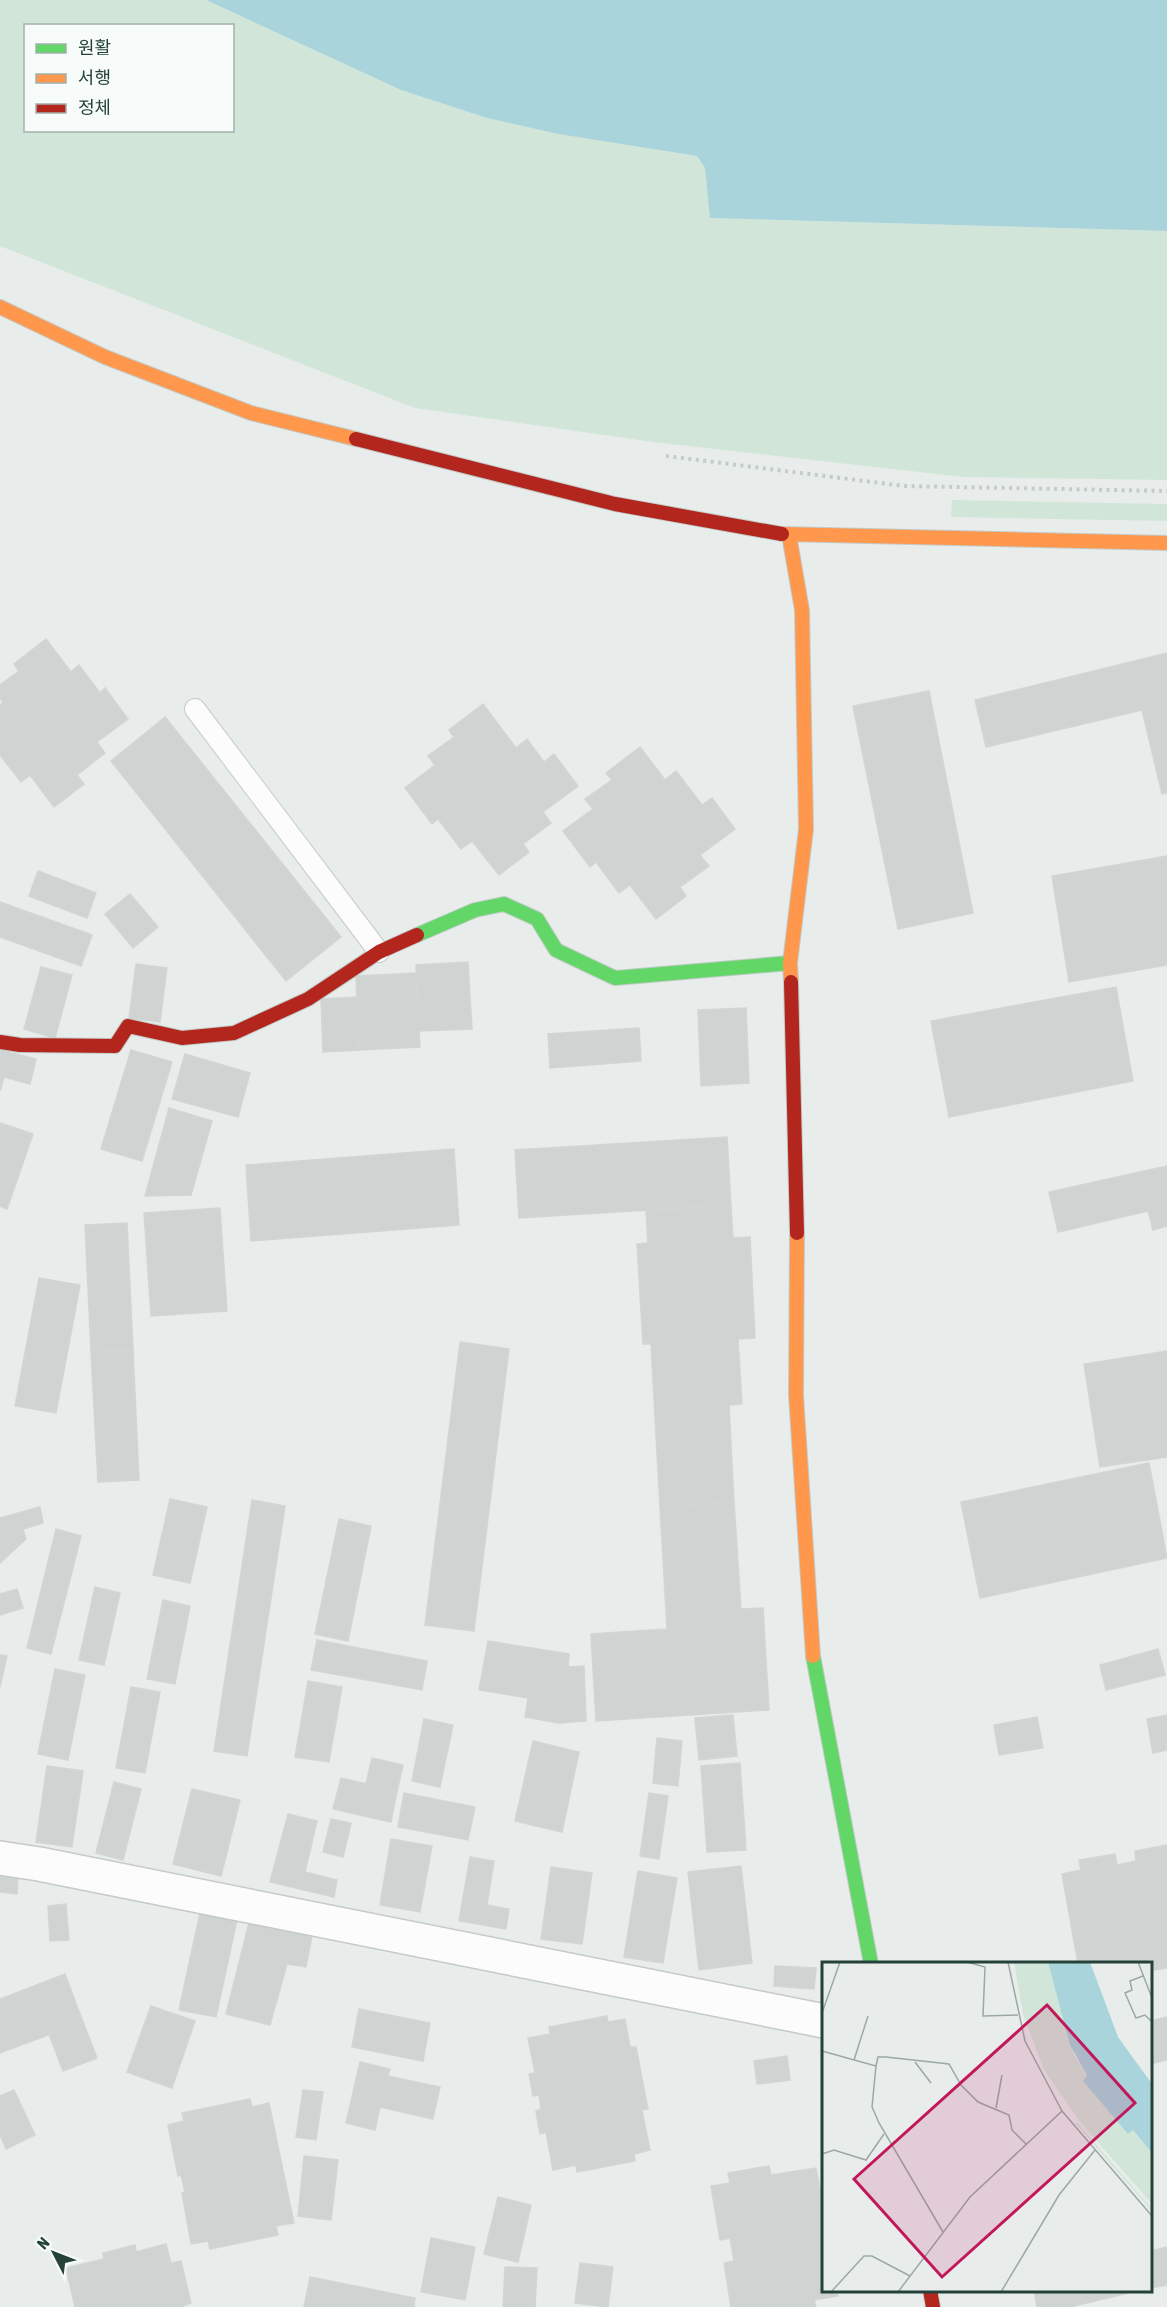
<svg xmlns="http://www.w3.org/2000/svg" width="1167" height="2307" viewBox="0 0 1167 2307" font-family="'Asap Condensed','Noto Sans KR',sans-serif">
	<rect width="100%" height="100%" fill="#e8edeb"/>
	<!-- green -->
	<g fill="#d1e6d8" fill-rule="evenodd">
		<path d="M0,0h206l195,90 86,28 71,16 139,22 8,12 6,50 456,13v249l-204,-3 -310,-35 -238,-34 -415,-162zM26,26h206v104h-206z"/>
		<polygon points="952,500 1167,504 1167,521 951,517"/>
	</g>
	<!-- water -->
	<polygon fill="#a9d4db" points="206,0 1167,0 1167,231 710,218 705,168 697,156 558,134 487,118 401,90"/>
	<!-- building -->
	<g fill="#cfd4d2" stroke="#d1d6d4" stroke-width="1.5">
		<polygon points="46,639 71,672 79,665 100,693 105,688 128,719 97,742 105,753 77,775 84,784 54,807 30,775 21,782 0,755 0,705 3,702 0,698 0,685 19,671 14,664"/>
		<polygon points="1167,653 1167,793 1162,794 1142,710 986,747 975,700"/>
		<polygon points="929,691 973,913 898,929 853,706"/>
		<polygon points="483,704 516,748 527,739 544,762 554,754 578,786 543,812 551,823 523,844 529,852 499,875 472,841 461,849 438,819 432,824 405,788 435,765 428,756 454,737 449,730"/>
		<polygon points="165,717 341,937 286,981 111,761"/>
		<polygon points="640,747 665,780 676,771 702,805 712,798 735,829 700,855 709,866 680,887 686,896 656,919 630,885 619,893 596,862 590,867 563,831 593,809 585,799 612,780 606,773"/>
		<polygon points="1167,856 1167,965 1069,982 1052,876"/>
		<polygon points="38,871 96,893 87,918 29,896"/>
		<polygon points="130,894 158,927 133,948 105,914"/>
		<polygon points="0,902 92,935 81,966 0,937"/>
		<polygon points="468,962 472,1029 419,1031 416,965"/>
		<polygon points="136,964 167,968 160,1022 129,1018"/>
		<polygon points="41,967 72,975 55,1038 24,1029"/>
		<polygon points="416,973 420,1047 359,1050 356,976"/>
		<polygon points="1116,987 1133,1081 949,1117 931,1021"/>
		<polygon points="357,997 359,1050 323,1052 321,999"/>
		<polygon points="746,1008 749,1083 701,1086 698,1010"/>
		<polygon points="639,1028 641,1061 550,1068 548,1034"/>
		<polygon points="0,1050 36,1059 30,1084 4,1077 0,1091"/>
		<polygon points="131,1050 172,1062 142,1161 101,1149"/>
		<polygon points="185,1054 250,1073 238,1117 172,1099"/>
		<polygon points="169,1108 212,1121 191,1195 145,1196"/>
		<polygon points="0,1123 33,1134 7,1209 0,1206"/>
		<polygon points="727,1137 731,1205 519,1218 515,1150"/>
		<polygon points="454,1149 459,1225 251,1241 246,1165"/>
		<polygon points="1167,1166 1167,1226 1153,1230 1148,1211 1058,1232 1049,1192"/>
		<polygon points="731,1205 733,1238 750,1237 755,1338 738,1339 742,1404 729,1405 734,1502 660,1507 651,1344 643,1344 637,1244 648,1243 646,1211"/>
		<polygon points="220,1208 227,1311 151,1316 144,1213"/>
		<polygon points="127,1223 133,1350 91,1352 85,1225"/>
		<polygon points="39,1278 80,1285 56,1413 15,1406"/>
		<polygon points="460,1342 509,1349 474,1631 425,1625"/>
		<polygon points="133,1350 139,1480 98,1482 91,1352"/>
		<polygon points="1167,1351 1167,1457 1100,1467 1084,1364"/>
		<polygon points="1149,1463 1167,1558 980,1598 961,1502"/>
		<polygon points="170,1499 207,1507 190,1583 153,1575"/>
		<polygon points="252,1500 285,1506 247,1756 214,1751"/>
		<polygon points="734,1502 741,1609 763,1608 769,1710 596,1721 591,1634 667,1629 660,1507"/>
		<polygon points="40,1507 43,1523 23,1529 26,1539 0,1563 0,1518"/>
		<polygon points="339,1519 371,1526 348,1641 315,1634"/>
		<polygon points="56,1529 81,1536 51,1654 27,1648"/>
		<polygon points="95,1587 120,1593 104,1665 79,1660"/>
		<polygon points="17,1589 23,1608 0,1615 0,1594"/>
		<polygon points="163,1600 190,1606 175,1684 147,1679"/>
		<polygon points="317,1640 427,1661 422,1690 311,1670"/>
		<polygon points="488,1641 569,1654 568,1667 584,1666 586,1721 558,1723 525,1717 528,1698 479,1690"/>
		<polygon points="1158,1649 1165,1675 1106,1690 1100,1665"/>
		<polygon points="0,1655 7,1656 0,1687"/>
		<polygon points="55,1669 85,1675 68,1760 38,1754"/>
		<polygon points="308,1681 342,1687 329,1762 295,1757"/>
		<polygon points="131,1687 160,1692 145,1773 116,1768"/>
		<polygon points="733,1715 737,1756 699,1760 695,1718"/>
		<polygon points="1167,1715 1167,1750 1153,1753 1147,1719"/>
		<polygon points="1037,1717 1043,1748 999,1755 994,1725"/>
		<polygon points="424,1719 453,1725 440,1787 412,1781"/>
		<polygon points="657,1738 682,1741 678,1786 653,1783"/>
		<polygon points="533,1741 579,1752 562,1832 515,1821"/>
		<polygon points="372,1758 403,1765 397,1791 366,1784"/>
		<polygon points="740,1763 746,1850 707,1852 701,1766"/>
		<polygon points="47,1766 83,1771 72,1847 36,1842"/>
		<polygon points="341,1778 397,1791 391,1822 333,1809"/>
		<polygon points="114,1782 141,1789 123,1860 96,1853"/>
		<polygon points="192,1789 240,1800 221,1876 173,1864"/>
		<polygon points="404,1793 475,1807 468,1840 398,1827"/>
		<polygon points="649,1793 668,1796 659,1859 640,1856"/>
		<polygon points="288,1814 317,1821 305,1872 337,1880 334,1897 270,1882"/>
		<polygon points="331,1819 351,1823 343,1857 323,1852"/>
		<polygon points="391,1839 432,1846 420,1912 380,1905"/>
		<polygon points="1167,1845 1167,1968 1154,1970 1152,1959 1133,1964 1078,1964 1062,1874 1081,1870 1079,1860 1115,1854 1117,1865 1136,1861 1135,1851"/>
		<polygon points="470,1857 494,1861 487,1905 509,1909 506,1929 459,1921"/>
		<polygon points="741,1866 752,1963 699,1970 688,1872"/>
		<polygon points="551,1867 592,1873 582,1944 541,1939"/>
		<polygon points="638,1871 677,1878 663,1963 624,1957"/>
		<polygon points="0,1876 18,1877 17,1894 0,1892"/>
		<polygon points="66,1904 69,1940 50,1941 48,1906"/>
		<polygon points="200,1913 237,1920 216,2017 179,2010"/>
		<polygon points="249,1923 312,1936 306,1967 287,1964 270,2025 226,2014"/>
		<polygon points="775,1966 816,1968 814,1989 774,1986"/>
		<polygon points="65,1974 83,2022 0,2053 0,1999"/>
		<polygon points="151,2006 195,2021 172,2088 127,2072"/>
		<polygon points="359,2009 430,2023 423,2061 352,2047"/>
		<polygon points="607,2016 608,2022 625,2019 630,2047 636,2047 648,2109 642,2110 650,2150 634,2154 635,2161 577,2172 576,2165 553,2170 546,2132 540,2134 536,2111 541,2109 539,2095 533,2096 529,2074 535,2073 528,2038 550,2034 549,2027"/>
		<polygon points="1167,2017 1167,2060 1150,2064 1150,2021"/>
		<polygon points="83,2022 97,2058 63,2071 49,2034"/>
		<polygon points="787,2056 790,2080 757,2084 754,2061"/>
		<polygon points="360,2062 390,2069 388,2076 440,2087 433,2119 380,2107 375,2130 346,2123"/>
		<polygon points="14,2090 35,2135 6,2149 0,2135 0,2096"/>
		<polygon points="303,2090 323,2092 316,2140 296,2137"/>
		<polygon points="250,2099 252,2107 269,2103 294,2223 276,2226 278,2235 210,2249 208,2241 191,2244 182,2193 185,2192 181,2175 178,2176 168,2125 184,2121 182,2113"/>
		<polygon points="304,2156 338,2160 331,2220 298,2216"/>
		<polygon points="769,2166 771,2175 816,2168 824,2211 824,2290 837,2290 838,2296 814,2300 816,2307 731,2307 724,2263 734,2261 730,2238 720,2240 711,2186 730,2183 728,2173"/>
		<polygon points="498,2197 531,2205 518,2262 484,2254"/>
		<polygon points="431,2238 475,2247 465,2300 421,2292"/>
		<polygon points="166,2244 171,2263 181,2261 191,2303 181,2307 75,2307 66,2268 104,2259 103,2253 135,2245 136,2252"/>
		<polygon points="1167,2247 1167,2285 1150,2288 1150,2251"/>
		<polygon points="580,2263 613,2267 608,2307 575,2303"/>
		<polygon points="505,2267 537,2268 535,2307 503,2307"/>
		<polygon points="310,2277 415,2298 414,2307 304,2307"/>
		<polygon points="1034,2290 1141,2290 1070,2307 1037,2307"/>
	</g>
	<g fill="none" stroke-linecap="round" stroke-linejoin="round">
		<defs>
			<polyline id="lane" points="195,709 379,952"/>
			<polyline id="street" points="0,1858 39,1864 824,2021"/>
			<g id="fast">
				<polyline points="417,935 475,910 504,904 537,919 556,950 615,978 790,963"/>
				<polyline points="813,1656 871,1964"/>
			</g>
			<g id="slow">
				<polyline points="0,307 105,357 251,413 356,439"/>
				<polyline points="782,534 1167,543"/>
				<polyline points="789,535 802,610 806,829 790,963 791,982"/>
				<polyline points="797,1233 796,1395 813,1656"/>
			</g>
			<g id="jam">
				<polyline points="356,439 615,504 782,534"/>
				<polyline points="791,982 797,1233"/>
				<polyline points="0,1042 20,1045 115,1046 128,1026 182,1038 234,1033 308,999 379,952 417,935"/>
				<polyline points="930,2290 933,2307"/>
			</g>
		</defs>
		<!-- lane casing -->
		<use href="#lane" stroke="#c5cac8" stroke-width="22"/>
		<!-- street casing -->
		<use href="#street" stroke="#c5cac8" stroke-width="36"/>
		<!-- fast casing -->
		<use href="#fast" stroke="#c3cbc8" stroke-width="16"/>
		<!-- slow casing -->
		<use href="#slow" stroke="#c3cbc8" stroke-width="16"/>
		<!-- jam casing -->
		<use href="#jam" stroke="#c3cbc8" stroke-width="16"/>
		<!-- path -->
		<polyline stroke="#c3ccca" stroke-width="4" stroke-dasharray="3 4.5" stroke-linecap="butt" points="666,456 904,486 1167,491"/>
		<!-- lane -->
		<use href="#lane" stroke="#fcfcfc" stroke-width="20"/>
		<!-- street -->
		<use href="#street" stroke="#fcfcfc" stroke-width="33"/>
		<!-- fast -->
		<use href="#fast" stroke="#63d668" stroke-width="14"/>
		<!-- slow -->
		<use href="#slow" stroke="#ff974d" stroke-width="14"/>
		<!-- jam -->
		<use href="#jam" stroke="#b3261e" stroke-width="14"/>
	</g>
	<!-- overview -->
	<g transform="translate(822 1962)">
		<rect width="330" height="330" fill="#e8edeb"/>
		<path d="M192,0h34l26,93 54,79 5,-4 19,23v51l-72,-82 -36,-52 -21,-56zM255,160l75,87v2l-76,-87z" fill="#d1e6d8"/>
		<path d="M226,0h42l28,75 34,47v69l-19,-23 -5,4 -45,-53 4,-6 -17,-30z" fill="#a9d4db"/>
		<path fill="none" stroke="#9aa9a4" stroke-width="1.5" d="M145,0l18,5 -2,49 35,-1M316,0l14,36M321,14l-13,5 2,9 -7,3 11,25 9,-3 7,7M0,51l18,-51M0,89l54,15 -4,41 7,16 64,109M32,98l14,-44M93,100l16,21M54,104l2,-9h8l63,7 12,21 17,17 31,13 3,15 14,14M174,146l6,-33M240,149l90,105M0,192l12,-4 32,10 18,-26M9,330l33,-36h8l38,20M76,330l72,-95 92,-86 -37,-70 -17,-79M179,330l58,-97 36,-45"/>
		<path fill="#c2185b" fill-opacity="0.15" stroke="#c2185b" stroke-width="3" d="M225,43l88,98 -193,174 -88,-98z"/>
		<rect width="330" height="330" fill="none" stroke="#24423a" stroke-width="3"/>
	</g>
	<!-- legend -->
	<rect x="24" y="24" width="210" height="108" fill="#f7fbf9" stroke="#a3b1ad" stroke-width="1.5"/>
	<rect x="36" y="44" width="30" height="9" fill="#63d668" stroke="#a3b1ad" stroke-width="1.5"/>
	<text x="78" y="54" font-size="18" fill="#24423a">원활</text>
	<rect x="36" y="74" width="30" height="9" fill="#ff974d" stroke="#a3b1ad" stroke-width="1.5"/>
	<text x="78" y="84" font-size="18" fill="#24423a">서행</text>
	<rect x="36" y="104" width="30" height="9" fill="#b3261e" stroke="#a3b1ad" stroke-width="1.5"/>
	<text x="78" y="114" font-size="18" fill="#24423a">정체</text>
	<!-- north arrow -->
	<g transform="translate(54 2253) rotate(312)" stroke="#f7fbf9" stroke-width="4.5" paint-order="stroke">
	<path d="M0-4.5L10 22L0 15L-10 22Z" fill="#24423a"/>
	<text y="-9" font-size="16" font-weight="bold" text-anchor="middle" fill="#24423a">N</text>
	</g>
</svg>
